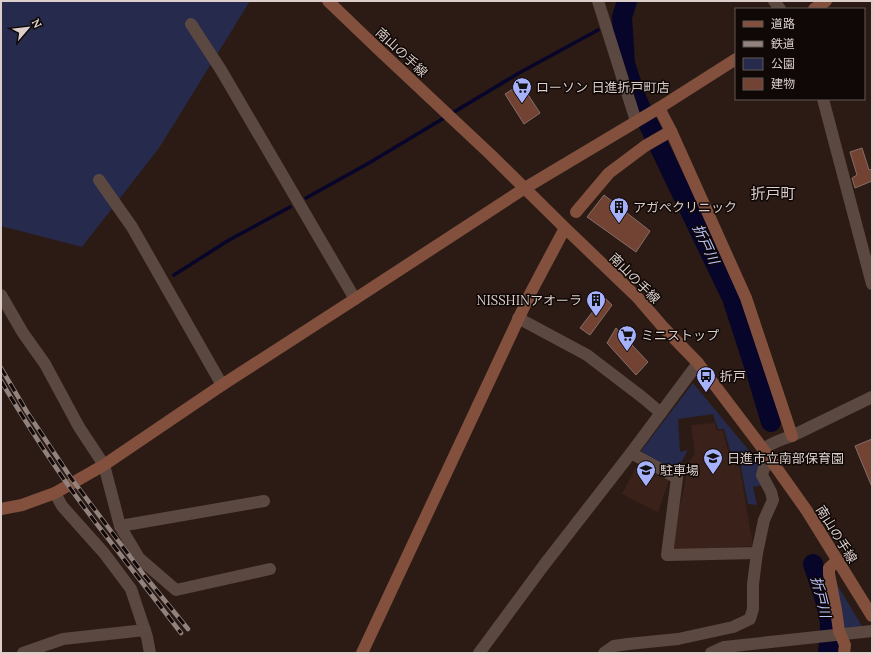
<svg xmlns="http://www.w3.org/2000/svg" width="873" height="654" viewBox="0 0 873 654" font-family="Lora,'Noto Sans JP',serif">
	<rect width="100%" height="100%" fill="#2c1b15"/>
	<!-- built -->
	<g fill="#3a221a">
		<polygon points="715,423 716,430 723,431 728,451 738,458 753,546 670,550 684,488 688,463 695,454 691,425"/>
		<polygon points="636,467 669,480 658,512 622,494"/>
	</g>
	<!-- green -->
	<g fill="#262a4c">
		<polygon points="1,1 250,1 159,148 82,247 1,226"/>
		<polygon points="693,383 760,464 763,485 753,487 757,505 748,504 739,457 730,450 724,429 718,429 713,414 678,419 680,452 688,450 677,470 667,469 641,451"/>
		<polygon points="832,576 863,628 842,632"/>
	</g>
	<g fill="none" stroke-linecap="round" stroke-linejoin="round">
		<!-- stream -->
		<g stroke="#070529" stroke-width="3.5">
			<polyline points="614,22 622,17"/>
			<polyline points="306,198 369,163 519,73 598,30"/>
			<polyline points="174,275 229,240 290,207"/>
		</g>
		<!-- river -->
		<g stroke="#070529" stroke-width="20">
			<polyline points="627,1 622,17 625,64 637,100 732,298 755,369 771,422"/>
			<path d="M813,564c6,19 16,41 17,61 0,9 -1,19 -2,28"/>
		</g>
	</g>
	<!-- building -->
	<g fill="#724332" stroke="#846e67">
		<polygon points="521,84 540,113 524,124 505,94"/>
		<polygon points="862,148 869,170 872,169 872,181 855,188 852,178 857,175 850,152"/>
		<polygon points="604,195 650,231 636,252 587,217"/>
		<polygon points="604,297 612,305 590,335 580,328"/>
		<polygon points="616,328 648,362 636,375 607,343"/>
		<polygon points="872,439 872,487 855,446"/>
	</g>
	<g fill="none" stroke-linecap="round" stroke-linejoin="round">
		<!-- street -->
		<g stroke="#5b4841" stroke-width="12">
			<polyline points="598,1 636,121"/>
			<polyline points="774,1 780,9"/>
			<polyline points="191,24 221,70 355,299"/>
			<polyline points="823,99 872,284"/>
			<polyline points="99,180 132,227 222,385"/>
			<polyline points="1,295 23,333 45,364 79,427 104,465 120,526 139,558 176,590 270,569"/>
			<polyline points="518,318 587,355 642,397 661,413"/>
			<path d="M763,449c9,-6 19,-10 29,-13l80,-39"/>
			<polyline points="631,453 677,478 667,555 757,553"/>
			<polyline points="55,493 62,506 104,553 131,589 147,637 150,653"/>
			<polyline points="120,526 264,501"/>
			<polyline points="23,653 63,639 145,630"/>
			<polyline points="479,653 544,565 631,453 698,363"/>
			<polyline points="604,653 614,646 628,644 678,639 733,627 750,619 753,609 753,584 757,553 764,520 773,500 771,492 762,475 764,468 771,462"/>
			<polyline points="711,653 724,647 872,631"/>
		</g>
		<!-- secondary -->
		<g stroke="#82503d" stroke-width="12">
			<polyline points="328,1 377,48 491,155 565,228 638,298 663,327 698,363 763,449 807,511 872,616"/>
			<polyline points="814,9 826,1"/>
			<polyline points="659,108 671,131 746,298 792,436"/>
			<polyline points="576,212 609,173 645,146 671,131"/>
			<polyline points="1,509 22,505 55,493 104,465 222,385 355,299 525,188 659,108 736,59"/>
			<polyline points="838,560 829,568 829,574 836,610 839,631 845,645 844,653"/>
			<polyline points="362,653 531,292 565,228"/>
		</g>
		<defs>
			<g id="rail">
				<polyline points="1,368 27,412 71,478 144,575 188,629"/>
				<path d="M1,381c31,52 64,103 102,151 26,34 52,67 78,101"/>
			</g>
		</defs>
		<!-- rail casing -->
		<use href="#rail" stroke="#91827e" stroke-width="4.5"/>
		<!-- rail -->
		<use href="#rail" stroke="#0f0806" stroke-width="3" stroke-dasharray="9" stroke-linecap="butt"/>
	</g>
	<!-- icons -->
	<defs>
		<symbol id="supermarket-pin" viewBox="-11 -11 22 30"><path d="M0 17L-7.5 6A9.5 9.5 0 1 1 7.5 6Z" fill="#a6b1fc" stroke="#0f0806"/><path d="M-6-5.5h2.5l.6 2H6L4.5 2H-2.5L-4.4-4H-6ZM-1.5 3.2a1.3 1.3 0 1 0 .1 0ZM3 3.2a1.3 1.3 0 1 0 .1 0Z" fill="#111"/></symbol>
		<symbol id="building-pin" viewBox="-11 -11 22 30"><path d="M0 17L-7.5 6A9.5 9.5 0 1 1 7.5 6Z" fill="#a6b1fc" stroke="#0f0806"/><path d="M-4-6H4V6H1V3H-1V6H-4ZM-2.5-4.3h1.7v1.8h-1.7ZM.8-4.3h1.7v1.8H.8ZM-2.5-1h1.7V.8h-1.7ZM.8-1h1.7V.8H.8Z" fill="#111"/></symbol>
		<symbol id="bus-pin" viewBox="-11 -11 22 30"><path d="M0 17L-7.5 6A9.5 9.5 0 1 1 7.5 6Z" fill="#a6b1fc" stroke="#0f0806"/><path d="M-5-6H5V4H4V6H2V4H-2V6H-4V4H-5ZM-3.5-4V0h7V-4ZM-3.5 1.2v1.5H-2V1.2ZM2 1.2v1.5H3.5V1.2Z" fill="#111"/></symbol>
		<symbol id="school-pin" viewBox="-11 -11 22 30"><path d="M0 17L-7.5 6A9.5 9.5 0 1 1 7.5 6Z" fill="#a6b1fc" stroke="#0f0806"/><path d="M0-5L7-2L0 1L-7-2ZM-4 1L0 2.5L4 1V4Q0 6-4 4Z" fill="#111"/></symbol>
	</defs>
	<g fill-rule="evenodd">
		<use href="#supermarket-pin" x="511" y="76" width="22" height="30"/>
		<use href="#building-pin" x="608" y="196" width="22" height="30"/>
		<use href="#building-pin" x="585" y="289" width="22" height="30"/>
		<use href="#supermarket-pin" x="616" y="324" width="22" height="30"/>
		<use href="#bus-pin" x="695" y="365" width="22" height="30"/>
		<use href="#school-pin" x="702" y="447" width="22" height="30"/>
		<use href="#school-pin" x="635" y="459" width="22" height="30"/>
	</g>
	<g text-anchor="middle" stroke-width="3" stroke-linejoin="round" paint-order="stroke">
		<!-- street labels -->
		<g font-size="13" fill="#dccfcb" stroke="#0f0806">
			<text transform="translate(402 52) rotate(43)" y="5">南山の手線</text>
			<text transform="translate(635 278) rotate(45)" y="5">南山の手線</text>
			<text transform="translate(837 534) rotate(58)" y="5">南山の手線</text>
		</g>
		<!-- poi labels -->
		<g font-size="13" fill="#dccfcb" stroke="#0f0806" text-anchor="start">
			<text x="536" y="92">ローソン 日進折戸町店</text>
			<text x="633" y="212">アガぺクリニック</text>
			<text x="582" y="305" text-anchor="end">NISSHINアオーラ</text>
			<text x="641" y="340">ミニストップ</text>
			<text x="720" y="381">折戸</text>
			<text x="727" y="463">日進市立南部保育園</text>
			<text x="660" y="475">駐車場</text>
		</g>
		<!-- water labels -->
		<g font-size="14" font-style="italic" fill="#bac3fd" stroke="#0f0806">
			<text transform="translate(706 244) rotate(65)" y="5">折戸川</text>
			<text transform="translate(821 597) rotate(76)" y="5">折戸川</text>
		</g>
		<!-- quarter labels -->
		<g font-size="15" fill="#dccfcb" stroke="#0f0806">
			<text x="773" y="199">折戸町</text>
		</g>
	</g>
	<!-- border -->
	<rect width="873" height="654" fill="none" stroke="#dccfcb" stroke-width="4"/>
	<!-- legend -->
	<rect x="735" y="8" width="130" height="92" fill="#0f0806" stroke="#615855"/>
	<rect x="743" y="21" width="20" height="6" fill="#82503d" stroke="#615855"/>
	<text x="771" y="28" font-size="12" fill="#dccfcb">道路</text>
	<rect x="743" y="41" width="20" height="6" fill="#91827e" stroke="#615855"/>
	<text x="771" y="48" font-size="12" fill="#dccfcb">鉄道</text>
	<rect x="743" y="58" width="20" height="12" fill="#262a4c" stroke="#615855"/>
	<text x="771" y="68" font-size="12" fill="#dccfcb">公園</text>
	<rect x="743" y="78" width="20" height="12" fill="#724332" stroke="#615855"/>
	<text x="771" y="88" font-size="12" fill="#dccfcb">建物</text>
	<!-- north arrow -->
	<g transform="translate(28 28) rotate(62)" stroke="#0f0806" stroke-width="3" paint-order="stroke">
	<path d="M0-3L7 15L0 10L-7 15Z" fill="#dccfcb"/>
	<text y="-6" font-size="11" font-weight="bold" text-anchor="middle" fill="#dccfcb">N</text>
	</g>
</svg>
